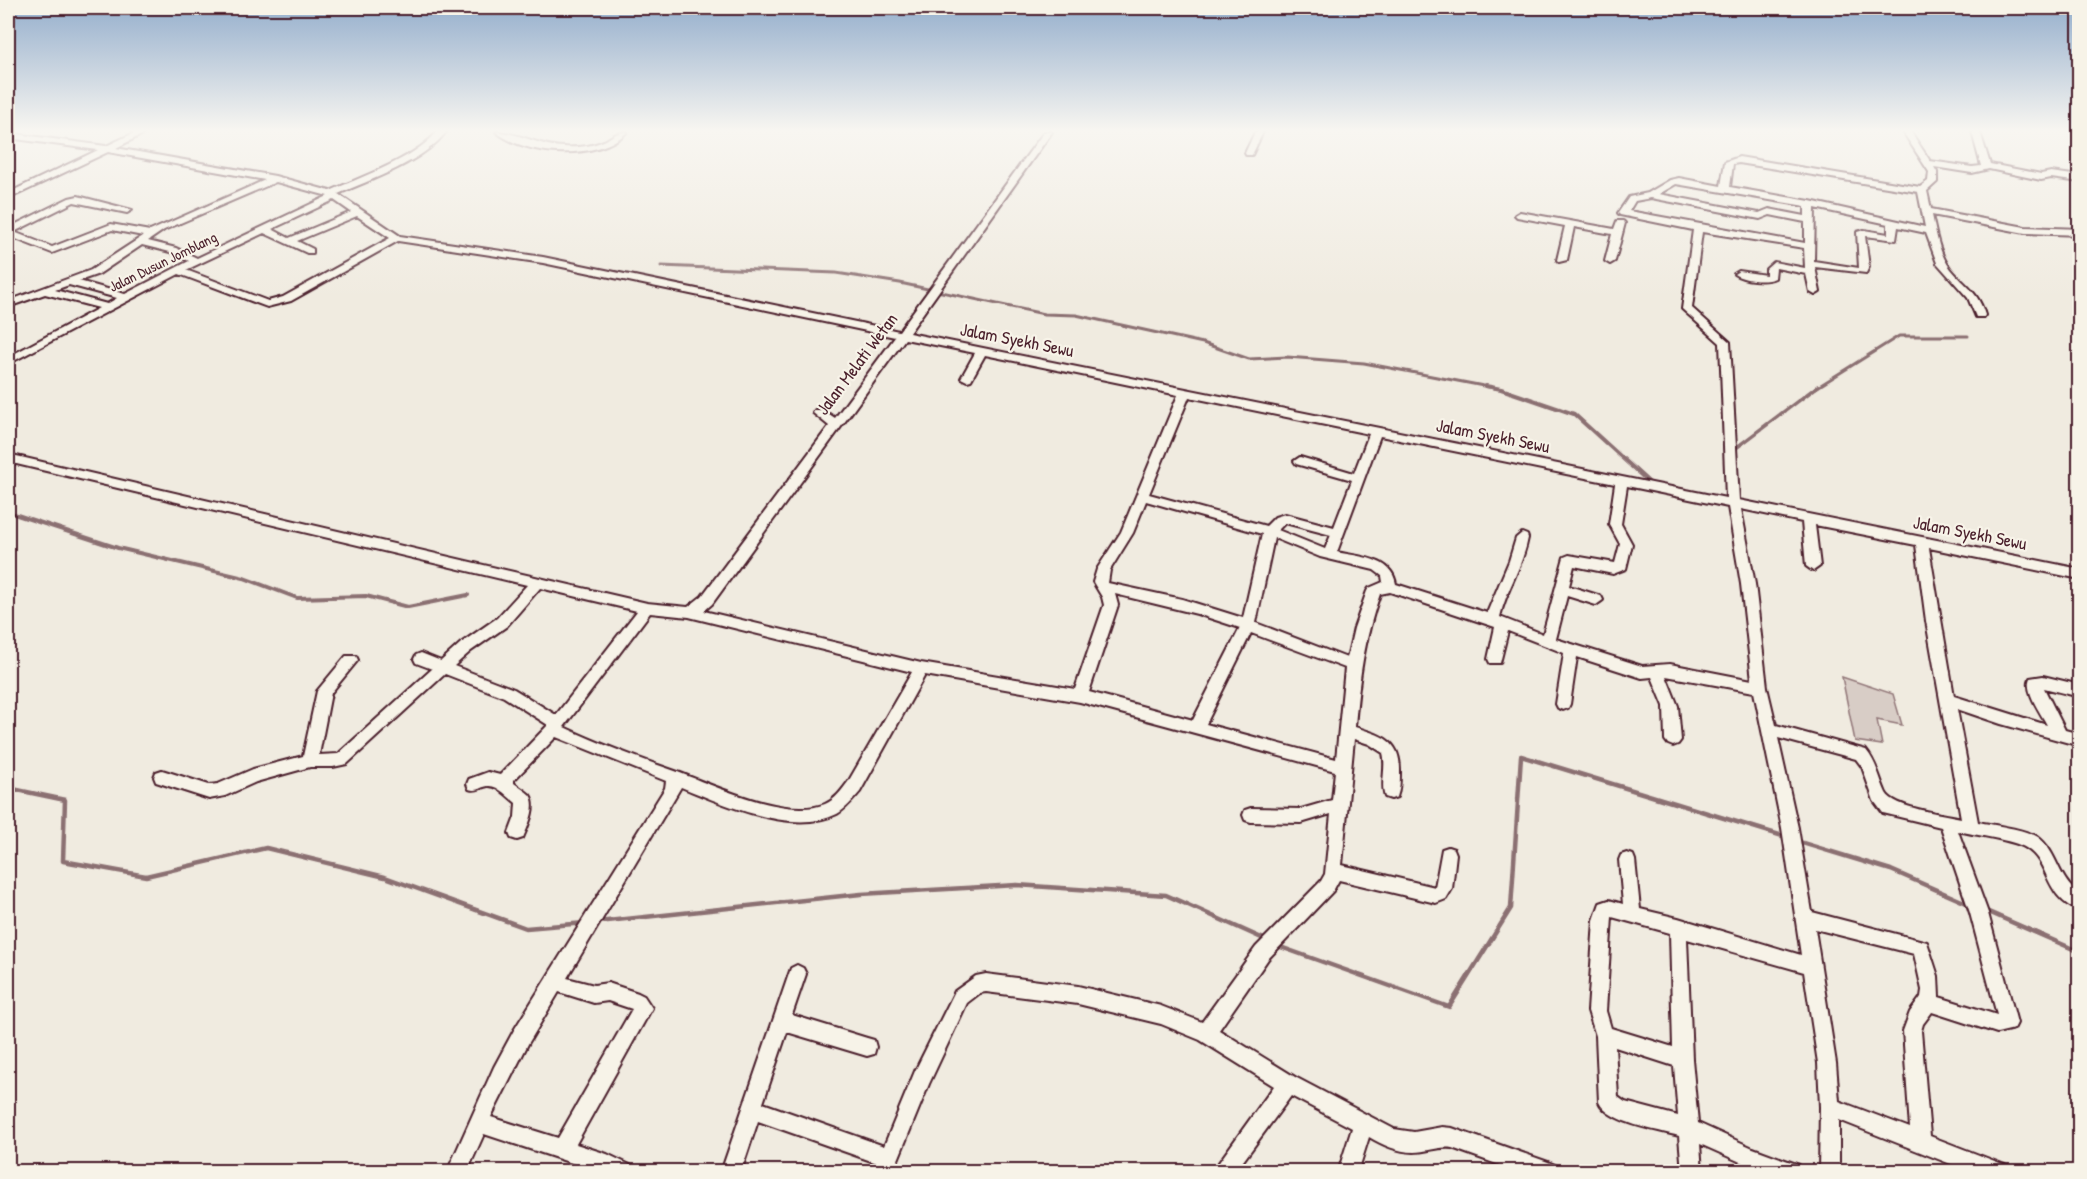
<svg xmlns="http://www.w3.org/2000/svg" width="2087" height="1179" viewBox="0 0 2087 1179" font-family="'Patrick Hand',sans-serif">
	<rect width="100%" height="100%" fill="#f0ebe0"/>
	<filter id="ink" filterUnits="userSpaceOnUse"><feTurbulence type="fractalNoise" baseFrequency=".0167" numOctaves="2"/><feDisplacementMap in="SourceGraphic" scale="12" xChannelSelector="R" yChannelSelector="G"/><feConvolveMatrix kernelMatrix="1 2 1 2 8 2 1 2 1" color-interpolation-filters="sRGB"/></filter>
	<g filter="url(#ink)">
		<!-- green -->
		<polygon fill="#d8cdc6" stroke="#917678" stroke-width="1.5" points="1842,677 1893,694 1902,725 1877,720 1882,745 1855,741"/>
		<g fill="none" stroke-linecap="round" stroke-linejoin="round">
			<!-- stream-far2 -->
			<g stroke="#8b6f72" stroke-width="3">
				<polyline points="661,266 836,273 900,283 1044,314 1076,315 1203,343 1249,359 1287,357 1364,363 1494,388"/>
				<polyline points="1816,388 1899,336 1968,336"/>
			</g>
			<!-- stream-far1 -->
			<g stroke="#8b6f72" stroke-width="4">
				<polyline points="1486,386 1501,389 1574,414 1653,486"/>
				<polyline points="1732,451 1818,386"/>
				<polyline points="8,512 118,548 244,578 297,598 366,596 408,607 468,595"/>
			</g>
			<!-- stream -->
			<g stroke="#8b6f72" stroke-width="4.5">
				<polyline points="8,788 65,800 63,861 146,876 266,848 385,877 526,928 585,923"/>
				<polyline points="1796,841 1891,870 1971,905"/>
				<polyline points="1984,910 2080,952"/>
				<polyline points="598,922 861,894 1017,885 1166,895 1266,940"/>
				<polyline points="1275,945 1449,1007 1511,908 1521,756 1786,837"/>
			</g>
			<defs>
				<g id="minor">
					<path d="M136,132h11l-31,16 159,28 55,15c33,-15 84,-32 107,-59h9c-23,30 -74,47 -108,62l62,42 143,21 356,74 145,-199h8l-143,201 817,165 -6,-155 -38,-34 11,-79 -73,-15 -2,-2 11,-16 19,-4 22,-13 9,-2 42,8 4,-24 14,-5 181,30 8,-6 1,-9 -26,-40h8l19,29 42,6 9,-1 -9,-34h8l10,32 51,10 10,-2 29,4v6l-29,-4 -10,2 -52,-11 -17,4 -38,-6 3,5v10l-10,9 4,18 94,18 55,2v6l-55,-2 -93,-18c4,18 7,39 19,54 15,18 27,22 34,46l-1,2h-8l-8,-19 -31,-35 -11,-30 -28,-6 -2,13 -31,-4 4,31 -3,6 -51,-6 5,25 -5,3 -5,-3 -4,-18 -30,-6 -1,10c-11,5 -32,2 -41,-4l5,-3 27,4v-6l8,-7 31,6 -1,-20 -102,-16 -10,76 38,34 9,158 341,69v10l-151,-31 25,148 93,29c-6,-12 -23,-34 -17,-47l13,-2 37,9v12l-36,-9 21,42 15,4v12l-79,-22 -44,-15 21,113c16,3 47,7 60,15 20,15 20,44 42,57v17c-37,-14 -29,-48 -54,-63 -12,-8 -52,-13 -68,-17l30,82 29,110 -3,6 -17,4 -65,-21 -9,12 -2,7 9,105 75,29 3,7h-37l-132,-52v52h-20l1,-65 -2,-44 -14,-91 -117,-33 5,120 6,64 55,25 46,17 3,7h-39l-63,-28 2,28h-20l-3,-36c-21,-6 -71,-13 -80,-34l-3,-66 -8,-25 6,-91 6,-17 9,-3 14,4 -4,-44 2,-5 6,-2 6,2 2,5 5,49 38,9 123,37 -19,-127 -28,-136 -88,-16 12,30 3,34 -3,4 -5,2 -5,-2 -3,-4 -1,-34 -12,-29 -10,1 -65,-21 -7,47 -2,4 -5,2 -5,-2 -2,-4 8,-51 -56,-22 -8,32h-10l-2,-4 7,-32 -105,-35 -10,2c-16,46 -21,85 -25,133 27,9 46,12 45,46 0,8 0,16 -3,24l-6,2 -6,-2c-5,-13 2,-30 -2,-44l-14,-9 -15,-5 -12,126 93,22 7,-38 6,-2 6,2 2,5 -4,35 -6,10 -10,4 -97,-23 -6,11 -65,68 -49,71 76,47 99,52 20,3 28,-5 10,1 96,34 7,3 3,7h-39l-67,-24c-13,-2 -25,4 -38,4 -17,0 -31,-7 -45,-15l-11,35h-20l14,-44 -61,-32 -56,76h-23l62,-86 -74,-46 -39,-16 -83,-20 -92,-12 -6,1 -13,10 -38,81 -36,88h-20l4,-9 -119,-42 -17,51h-20l70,-204 6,-3 6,3 3,6 -14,41 75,23 7,2 2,7 -2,7 -7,2 -80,-24 -24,71 121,43 31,-75 40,-80 21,-15 10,-2 92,12 83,20 41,16 54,-75 65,-66 4,-7 6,-60 -30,9 -50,-1 -6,-2 -2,-5 2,-5 6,-2 50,1 31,-9 3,-29 -255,-69 -155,-27 -65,117c-7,8 -14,17 -23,22 -45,22 -114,-10 -156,-27l-114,191 27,7 14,-2 30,10 6,3 8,12 -76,136 31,10 23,11 3,7h-34l-115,-38 -17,38h-20l47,-105 20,-37 151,-242 1,-7 -110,-44 -42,43v3c5,4 12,8 16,12 8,11 -3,33 -7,43l-6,2 -6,-2 -2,-5 6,-16 1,-14c-8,-6 -18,-18 -28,-17 -8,1 -10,6 -19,3l-2,-5 2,-5 19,-7 12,3 48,-50 -44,-28 -59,-23 -98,90 -14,3h-23l-54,15 -31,14 -16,3 -53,-17 -2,-5 2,-5 6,-2 47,15 9,-1 35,-15 50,-13 14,-65 29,-35h10l2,4 -27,33 -12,62 19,-1 94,-85 -16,-6 -2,-4 2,-4 5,-2 20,8 20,-18 36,-25 30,-33 -519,-123v-8l639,149 41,4 14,-11 127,-170 -16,-13 2,-3h8l12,8 60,-81 -352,-74 -145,-22 -107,60 -24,6 -88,-33 -171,90v-7l91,-49 -54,-14 -37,13v-6l83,-31 52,-34 -31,-6 -60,23 -44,-17v-8l61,-30 9,-2 54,14 -5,3 -53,-11 -60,30 38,15 59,-23 39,7 115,-51 -157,-28 -100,47v-6l90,-43 -90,-12v-5l98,13zM1739,163l179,29 7,35 -115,-26 -80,-14 3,-23zM276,182l52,14 -131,62 -21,-10 -28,-7 16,-11zM1676,184l129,22v10l-36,-7 -10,4 -100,-19zM1651,198l109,21 10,-4 35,7v21l-176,-32 6,-10zM334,200l17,12 -62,26 -17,-9zM1815,208l73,16v10l-24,-4 -7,2 2,36 -45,-7zM357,216l33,22 -107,59 -15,4 -82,-31 78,-37 43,20h6v-4l-16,-8zM142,245l28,7 19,9 -64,33 -46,-13 20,-7zM69,285l48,13 -10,6 -52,-14zM905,339l70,14 -14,25 6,3 4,-1 14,-25 193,40 -57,137 -24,37 -4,13 9,15 2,8 -29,84 -154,-26 -217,-52 8,-7zM1189,397l180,37 -15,39 -54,-16 -6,4 2,3 56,16 -18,47 -49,-13 -10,3 -9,9 -117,-32zM1380,436l235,48 -6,40 11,20 -5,19 -46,-8 -5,2 -21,77 -43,-17c6,-27 23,-51 28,-79l-1,-3 -5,-2 -6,5 -7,23 -22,52 -91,-29c-4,-27 -37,-27 -59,-32zM1627,486l101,21 13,77 11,96 -82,-16 -28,2 -86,-27 11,-43 29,9 7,-5 -2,-4 -32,-10 5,-20 39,8 13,-5 6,-25 -11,-20zM1146,501l116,33 -19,84 -61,-19 -74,-16 2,-13 23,-37zM1741,509l61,13 4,44 7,5 7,-5 -5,-41 101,20 10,76 35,197c-17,-4 -67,-10 -75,-25 -7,-15 -9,-30 -20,-43l-90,-25 -9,-38 -12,-103zM1285,523l46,12 -6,14 -47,-19zM1274,538l46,19 54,13 8,6 1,6 -14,6 -2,3 -13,37 -7,30 -91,-35zM540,588l97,23 -81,104 -42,-26 -60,-23 17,-15 36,-25zM1115,594l82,20 43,14 -47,92 -104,-28 29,-87zM650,613l39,4 223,55 -64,110c-6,8 -13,18 -23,22 -39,16 -112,-19 -150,-33 -37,-13 -75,-27 -111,-44zM1251,633l94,35 -9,91 -130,-35zM1778,738l78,21 6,8 12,34 9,12 58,14 29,86 27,102 -58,-18 -1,-21 -11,-34 -115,-30 -14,-84zM1612,917l58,16 3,114 -62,-19 -5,-17zM1815,929l99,25 8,36 -1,7 -11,15 -7,19 7,97 -71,-27 -3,-38zM559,992l35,11 14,-2 24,8 -74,129 -67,-21 37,-73zM1615,1047l59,19 4,50 -53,-14 -7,-5z"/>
					<path d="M496,132c23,0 44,15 68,15 15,1 29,-1 42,-7 8,-5 11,-8 21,-8 -30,29 -99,25 -131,0z"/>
					<polygon points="1255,132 1263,132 1252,155 1246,155 1245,153"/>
					<polygon points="1520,212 1614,229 1617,221 1623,221 1625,223 1615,261 1610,264 1605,261 1612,234 1574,227 1567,260 1559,262 1557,260 1565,226 1517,217 1515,215"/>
				</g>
			</defs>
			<!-- minor casing -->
			<use href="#minor" stroke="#4a1f2b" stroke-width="4"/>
			<!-- minor -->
			<use href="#minor" fill="#f7f3e8" fill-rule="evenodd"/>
		</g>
	</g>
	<!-- sky -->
	<linearGradient id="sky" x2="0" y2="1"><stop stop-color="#94aecc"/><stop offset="0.44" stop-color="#f8f6f1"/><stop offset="1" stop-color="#f8f6f1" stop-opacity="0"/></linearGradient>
	<rect width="2087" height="297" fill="url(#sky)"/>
	<g text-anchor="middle" stroke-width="4.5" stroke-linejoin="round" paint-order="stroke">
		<!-- far-street labels -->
		<g font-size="15" fill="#4a1f2b" stroke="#f7f3e8">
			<text transform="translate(163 262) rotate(-26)" y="5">Jalan Dusun Jomblang</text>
		</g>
		<!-- street labels -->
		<g font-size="18" fill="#4a1f2b" stroke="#f7f3e8">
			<text transform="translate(1017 340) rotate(11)" y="6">Jalam Syekh Sewu</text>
			<text transform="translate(857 364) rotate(-53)" y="6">Jalan Melati Wetan</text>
			<text transform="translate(1493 436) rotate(11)" y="6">Jalam Syekh Sewu</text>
			<text transform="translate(1970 533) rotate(11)" y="6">Jalam Syekh Sewu</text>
		</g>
	</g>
	<!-- margin -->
	<rect width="2087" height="1179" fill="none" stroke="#f7f3e8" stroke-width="30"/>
	<rect x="15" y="15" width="2057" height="1149" fill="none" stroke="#4a1f2b" stroke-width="2" filter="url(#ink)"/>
</svg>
